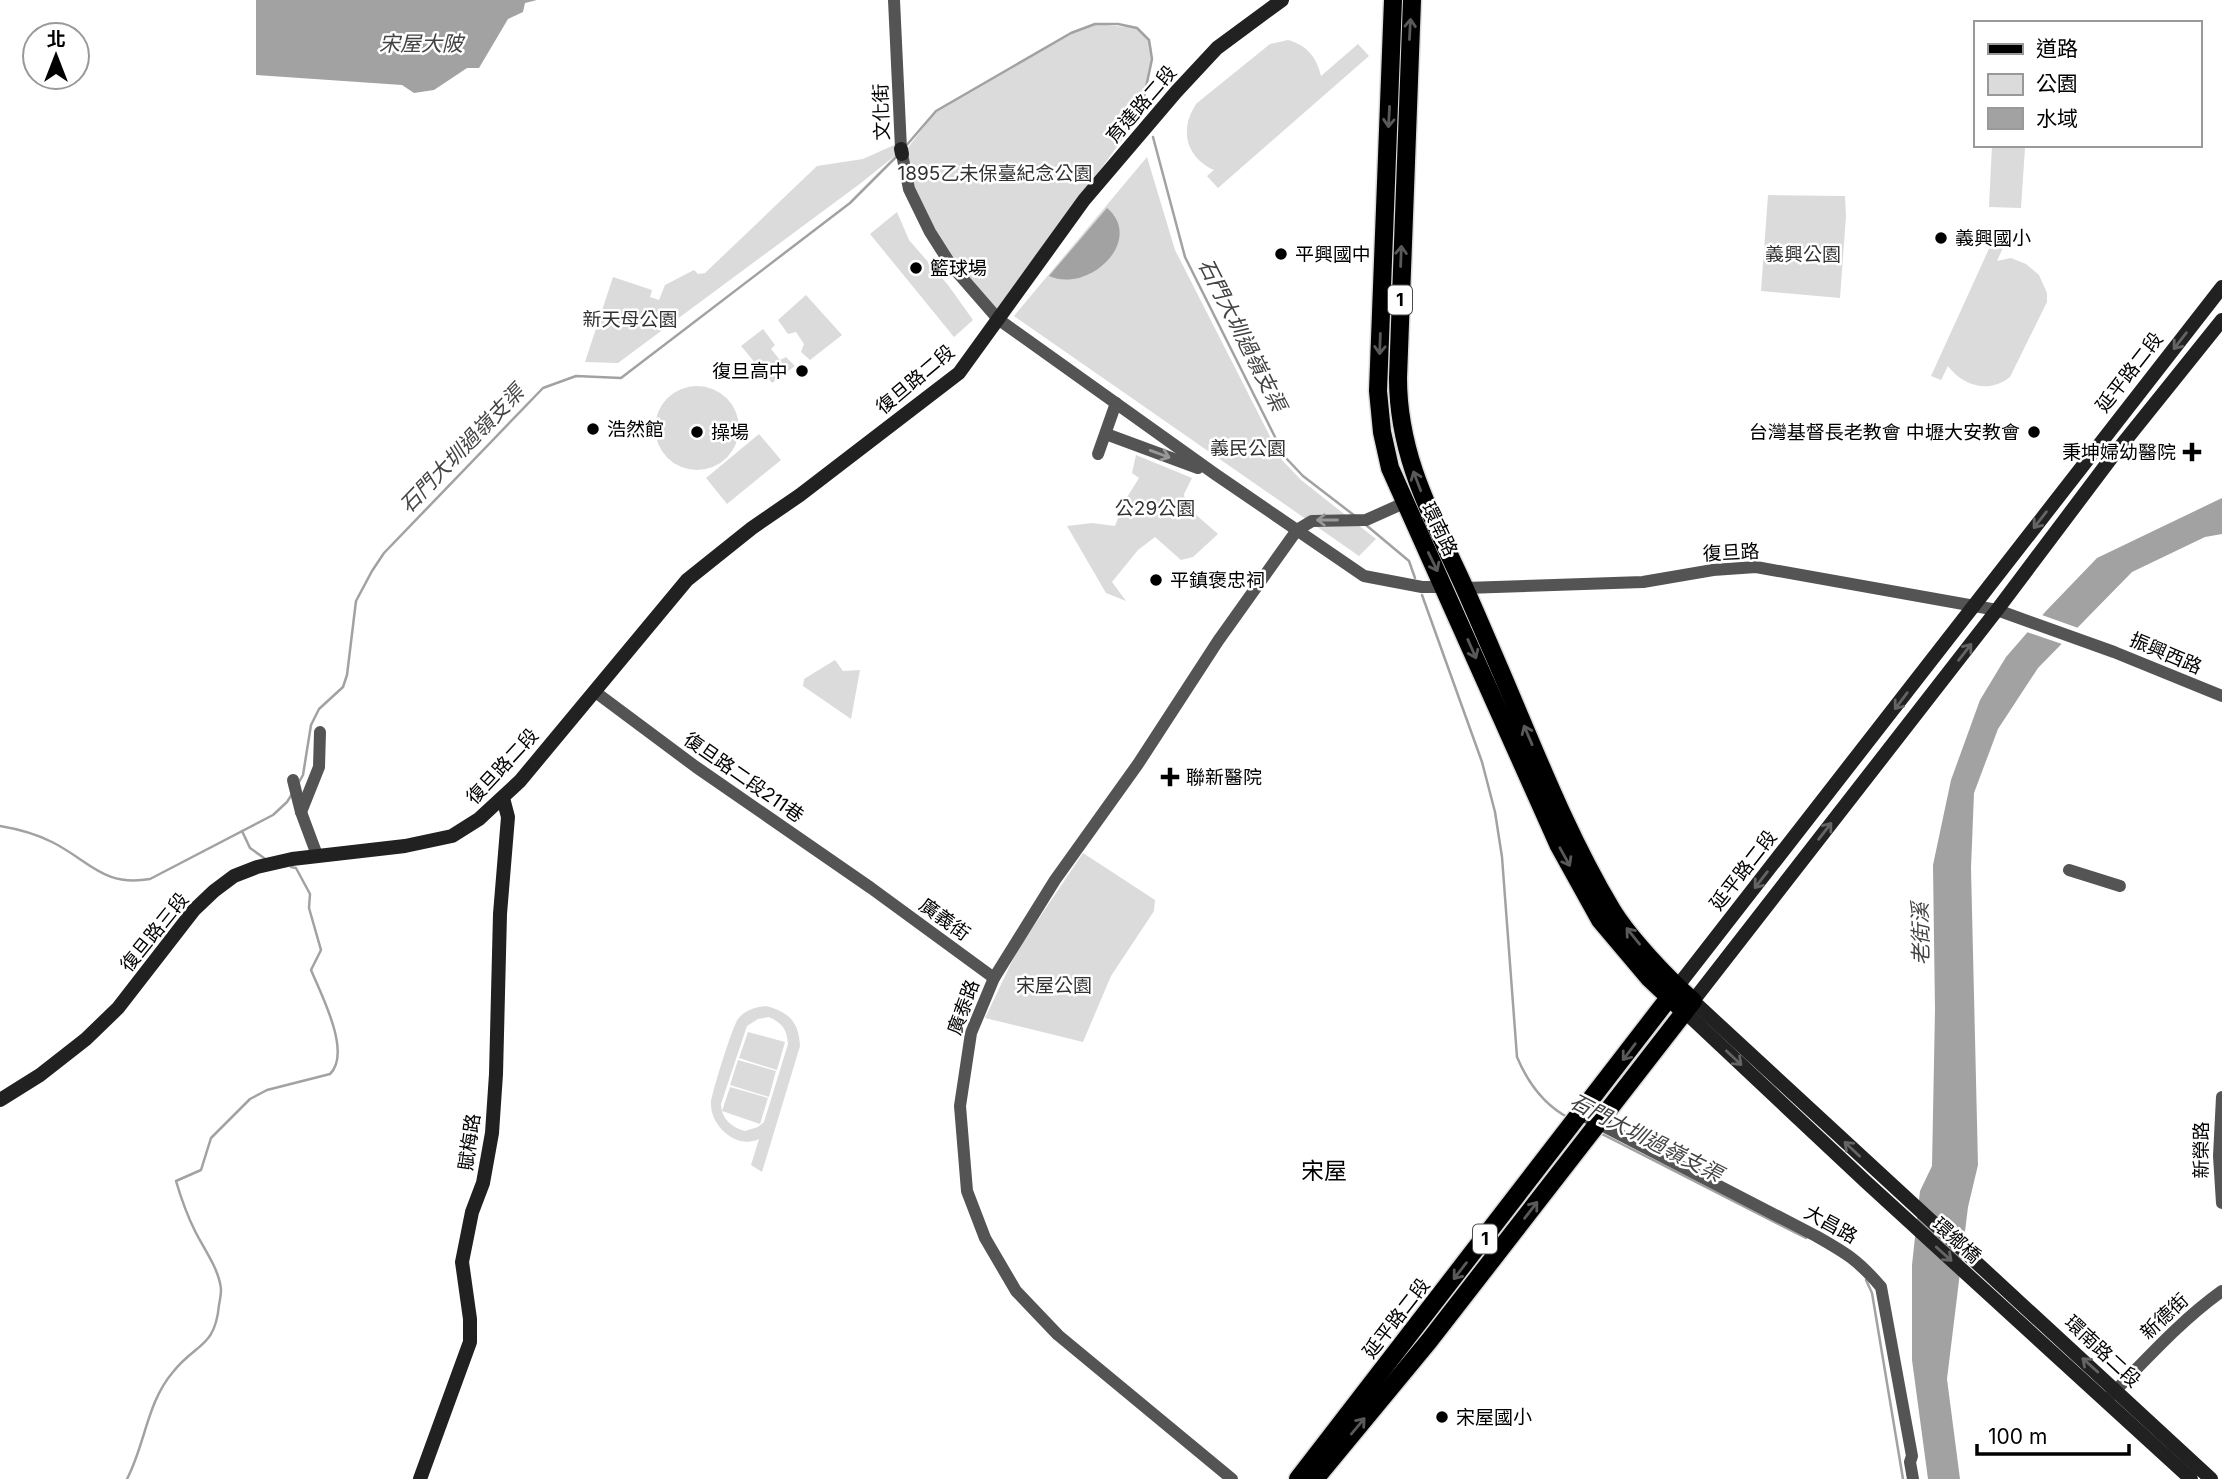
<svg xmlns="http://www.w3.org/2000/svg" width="2222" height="1479" viewBox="0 0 2222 1479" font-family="Inter,'Noto Sans TC',sans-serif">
	<rect width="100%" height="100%" fill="#fff"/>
	<!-- green -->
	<g fill="#dbdbdb" fill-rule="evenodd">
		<path d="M1095,24l42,4c4,3 10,8 12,12 10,20 -9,66 -17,86l-134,185 -52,-53 -37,-69 -2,-40 29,-38 135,-78z"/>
		<path d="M1288,40c19,5 29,18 33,36l37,-32 11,12 -151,132 -11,-12 7,-6c-29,-13 -35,-42 -17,-67l73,-59z"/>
		<polygon points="894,145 897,154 861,183 618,363 585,362 613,277 652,290 650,297 659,300 665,285 694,270 698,274 705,273 817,166 863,159"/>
		<polygon points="1992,145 2025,148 2021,208 1989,207"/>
		<polygon points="1147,157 1175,250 1282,460 1301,480 1376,539 1359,556 1014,316"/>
		<polygon points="1768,195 1845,196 1846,216 1840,298 1761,291"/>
		<polygon points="897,212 909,240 948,285 973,320 954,337 870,234"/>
		<path d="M1998,229l11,5 -12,27 14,-3 15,6 13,11 8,18v9l-37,75c-21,17 -47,9 -62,-11l-7,14 -10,-4z"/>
		<polygon points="806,295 842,335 810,360 801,352 804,344 796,332 788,334 778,320"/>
		<polygon points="763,329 775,345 771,349 780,360 786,357 795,366 772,383 741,346"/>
		<circle cx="697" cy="428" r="42"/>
		<polygon points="759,434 781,460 727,504 706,478"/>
		<polygon points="1136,455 1192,478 1184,494 1186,506 1218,534 1193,557 1181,560 1155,537 1138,550 1112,582 1126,601 1106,593 1067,526 1092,523 1115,526 1124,502 1139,478 1132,473"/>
		<polygon points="835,660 843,671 860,670 851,719 803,686 804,679"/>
		<polygon points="1083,853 1155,900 1154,911 1111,976 1083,1042 985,1018 1017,951"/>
		<path d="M766,1006c23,6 33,16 34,40l-38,126 -11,-7 8,-26c-22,11 -49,-13 -48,-36 0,-8 22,-78 27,-84 7,-9 17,-12 28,-13zM769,1017c13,6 18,12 19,27l-24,78 -6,5 -13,4c-13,-3 -24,-13 -24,-27l26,-78 11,-7z"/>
		<polygon points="748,1032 785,1042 777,1070 739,1058"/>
		<polygon points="738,1060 776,1071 769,1097 730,1085"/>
		<polygon points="730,1087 768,1098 760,1124 722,1111"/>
	</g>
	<!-- water -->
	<g fill="#a2a2a2">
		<polygon points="256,0 537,0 525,3 523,12 508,19 479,68 467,68 434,90 414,93 402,85 256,75"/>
		<path d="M1107,208c38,32 -18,86 -58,68z"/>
		<polygon points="2222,498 2222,534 2205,537 2132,572 2038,668 1998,729 1974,793 1971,868 1978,1165 1968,1207 1947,1379 1960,1479 1928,1479 1912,1360 1912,1265 1920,1191 1932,1166 1935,1010 1933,865 1951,780 1980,700 2006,657 2046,611 2097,558"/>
	</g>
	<!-- pier -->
	<polygon fill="#fff" points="2039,614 2081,629 2065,645 2024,631"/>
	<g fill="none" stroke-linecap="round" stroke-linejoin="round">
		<!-- stream -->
		<g stroke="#a2a2a2" stroke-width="2.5">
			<polyline points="1153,137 1185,257 1285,457 1303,476 1355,516"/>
			<polyline points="905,147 936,111 1071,33 1095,24 1118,24 1137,28 1149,40 1152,59 1144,97"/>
			<polyline points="1366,525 1409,561 1415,578"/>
			<path d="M1422,595l60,167 13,50 7,45 15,200c11,26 27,48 52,61"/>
			<polyline points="299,782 303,775 311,725 319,709 343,687 347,675 356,601 372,571 384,553 543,388 576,376 621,378 850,203 898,155"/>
			<path d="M0,826c18,3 36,8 52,16 38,19 51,45 98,37l123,-64 14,-13 5,-8"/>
			<polyline points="242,831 250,848 264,858"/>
			<polyline points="1600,1133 1806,1238"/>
			<polyline points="1866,1280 1872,1293 1903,1479"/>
			<path d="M127,1479c18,-34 20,-77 46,-107 23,-29 42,-24 46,-67 1,-5 2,-11 2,-16 -2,-20 -17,-40 -26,-58 -8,-16 -14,-33 -19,-50l25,-11 10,-32 39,-39 17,-9 63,-16c22,-21 -9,-80 -19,-104l10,-20 -12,-42 1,-14 -14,-26 -5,-1"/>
		</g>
		<defs>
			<g id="primary">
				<polyline points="1393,0 1378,391 1382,432 1390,468 1559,846 1600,920 1649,978 1684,1011"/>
				<polyline points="1298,1479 1675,990"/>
				<path d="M1315,1479l114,-138 264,-340c-25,-22 -64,-63 -81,-91 -49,-82 -82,-172 -120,-259 -13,-30 -25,-59 -39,-88 -29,-62 -55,-116 -55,-185l14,-378"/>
			</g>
		</defs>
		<!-- primary casing -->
		<use href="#primary" stroke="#dbdbdb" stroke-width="21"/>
		<!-- street -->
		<g stroke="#545454" stroke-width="12">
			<polyline points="894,0 901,149"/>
			<polyline points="902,154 909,189 930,232 951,265 998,319 1215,474 1364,576 1422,587 1445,587"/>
			<polyline points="1106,434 1198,468"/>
			<polyline points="1098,454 1116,403"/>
			<polyline points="1465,588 1643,582 1713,570 1756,567 1997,610 2114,652 2222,696"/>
			<polyline points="594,691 696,767 871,888 994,978"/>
			<polyline points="293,780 301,812 317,855"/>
			<polyline points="301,812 319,767 320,732"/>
			<polyline points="2069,870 2120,886"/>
			<polyline points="2222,1097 2219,1156 2222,1203"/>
			<path d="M1582,1115l234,121c30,17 42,24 65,51l31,169 -2,6 3,17"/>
			<path d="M2110,1396c36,-36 70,-75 112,-105"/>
			<polyline points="1232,1479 1058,1335 1016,1291 985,1238 967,1191 960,1106 971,1033 994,978 1055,880 1138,764 1218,641 1297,530 1312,521 1366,520 1404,503"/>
		</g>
		<!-- secondary -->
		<g stroke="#212121" stroke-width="14">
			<polyline points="901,149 902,154"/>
			<polyline points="1677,987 2222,287"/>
			<polyline points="1684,1011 1866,1182 2191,1479"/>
			<polyline points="0,1100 40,1075 86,1039 118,1008 194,910 214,891 234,876 257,867 292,859 405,846 452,836 479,819 520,781 687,580 752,528 800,495 959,373 1084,200 1176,92 1217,48 1282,0"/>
			<polyline points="420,1479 470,1342 470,1319 462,1262 472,1212 483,1183 492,1133 496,1074 500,914 508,817 503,798"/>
			<polyline points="2211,1479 1693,1001 1997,610 2112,457 2222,320"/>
		</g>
		<!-- primary -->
		<use href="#primary" stroke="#000" stroke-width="18"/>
	</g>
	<!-- one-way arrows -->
	<defs><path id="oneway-shaft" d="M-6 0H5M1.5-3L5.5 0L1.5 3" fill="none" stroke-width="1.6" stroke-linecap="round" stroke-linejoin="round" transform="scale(1.75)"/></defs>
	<g stroke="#595959">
		<use href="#oneway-shaft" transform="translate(1410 29) rotate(-87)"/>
		<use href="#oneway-shaft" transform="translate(1389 117) rotate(93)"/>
		<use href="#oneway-shaft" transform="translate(1401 256) rotate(-88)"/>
		<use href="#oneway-shaft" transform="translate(1380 344) rotate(92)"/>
		<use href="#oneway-shaft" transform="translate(1417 481) rotate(-111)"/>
		<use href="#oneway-shaft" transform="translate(1433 562) rotate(64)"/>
		<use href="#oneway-shaft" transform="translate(1472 649) rotate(66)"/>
		<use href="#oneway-shaft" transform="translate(1528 735) rotate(-113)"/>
		<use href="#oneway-shaft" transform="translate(1565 857) rotate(61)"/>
		<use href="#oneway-shaft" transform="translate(1633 936) rotate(-129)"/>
		<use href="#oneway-shaft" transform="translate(1629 1052) rotate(127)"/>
		<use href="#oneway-shaft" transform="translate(1531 1210) rotate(-52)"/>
		<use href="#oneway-shaft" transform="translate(1460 1271) rotate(128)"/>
		<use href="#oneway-shaft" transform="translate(1358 1426) rotate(-50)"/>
	</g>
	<g stroke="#646464">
		<use href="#oneway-shaft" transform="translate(2180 341) rotate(128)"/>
		<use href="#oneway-shaft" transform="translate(2040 520) rotate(128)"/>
		<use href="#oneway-shaft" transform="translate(1965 652) rotate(-52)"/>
		<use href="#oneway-shaft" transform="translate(1901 701) rotate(127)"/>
		<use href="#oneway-shaft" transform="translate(1825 831) rotate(-52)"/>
		<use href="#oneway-shaft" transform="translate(1761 880) rotate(128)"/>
		<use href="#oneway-shaft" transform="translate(1734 1058) rotate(43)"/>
		<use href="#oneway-shaft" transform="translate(1852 1149) rotate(-137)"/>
		<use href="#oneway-shaft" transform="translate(1944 1254) rotate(42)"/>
		<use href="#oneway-shaft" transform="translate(2090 1365) rotate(-138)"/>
	</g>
	<g stroke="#989898">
		<use href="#oneway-shaft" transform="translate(1160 454) rotate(20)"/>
		<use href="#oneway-shaft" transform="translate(1327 520) rotate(180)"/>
	</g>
	<!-- markers -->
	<g fill="#000" stroke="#fff" stroke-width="2.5">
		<circle cx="1941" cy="238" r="7"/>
		<circle cx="1281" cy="254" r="7"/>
		<circle cx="916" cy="268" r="7"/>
		<circle cx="802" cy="371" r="7"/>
		<circle cx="593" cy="429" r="7"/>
		<circle cx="697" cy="432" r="7"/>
		<circle cx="2034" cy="432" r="7"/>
		<path d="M2188.5 441.5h7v7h7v7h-7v7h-7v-7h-7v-7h7z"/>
		<circle cx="1156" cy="580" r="7"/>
		<path d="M1166.5 766.5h7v7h7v7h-7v7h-7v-7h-7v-7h7z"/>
		<circle cx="1442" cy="1417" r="7"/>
	</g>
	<g text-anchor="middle" stroke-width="5" stroke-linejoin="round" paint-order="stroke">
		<!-- shield labels -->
		<g fill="#fff" stroke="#4c4c4c" stroke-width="2">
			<rect x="1388" y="285.5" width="24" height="29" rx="5"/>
			<rect x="1473" y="1224.5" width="24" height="29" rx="5"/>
		</g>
		<g font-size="18" font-weight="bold" fill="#000">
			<text x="1400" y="306">1</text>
			<text x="1485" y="1245">1</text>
		</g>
		<!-- street labels -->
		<g font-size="19" fill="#000" stroke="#fff">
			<text transform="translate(1141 104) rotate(-49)" y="7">育達路二段</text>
			<text transform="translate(881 112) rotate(-92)" y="7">文化街</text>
			<text transform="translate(2129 372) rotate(-52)" y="7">延平路二段</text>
			<text transform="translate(915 379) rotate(-40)" y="7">復旦路二段</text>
			<text transform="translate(1440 529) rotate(64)" y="7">環南路</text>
			<text transform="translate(1731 552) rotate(-3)" y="7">復旦路</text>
			<text transform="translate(2166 653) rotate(23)" y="7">振興西路</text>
			<text transform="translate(502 766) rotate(-47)" y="7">復旦路二段</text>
			<text transform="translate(744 777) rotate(35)" y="7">復旦路二段211巷</text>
			<text transform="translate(1743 870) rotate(-52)" y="7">延平路二段</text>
			<text transform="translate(945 919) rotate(36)" y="7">廣義街</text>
			<text transform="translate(154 932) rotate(-51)" y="7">復旦路三段</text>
			<text transform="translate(963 1007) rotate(-70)" y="7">廣泰路</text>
			<text transform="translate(469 1142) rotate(-82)" y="7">賦梅路</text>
			<text transform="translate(2201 1150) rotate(-90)" y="7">新榮路</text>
			<text transform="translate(1831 1224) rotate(29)" y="7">大昌路</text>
			<text transform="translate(1957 1240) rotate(42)" y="7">環鄉橋</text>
			<text transform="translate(2164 1316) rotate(-43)" y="7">新德街</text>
			<text transform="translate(1396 1318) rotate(-52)" y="7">延平路二段</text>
			<text transform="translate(2103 1351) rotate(43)" y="7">環南路二段</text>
		</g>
		<!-- park labels -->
		<g font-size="19" fill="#323232" stroke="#fff">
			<text x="995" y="180">1895乙未保臺紀念公園</text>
			<text x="1803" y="261">義興公園</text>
			<text x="630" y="326">新天母公園</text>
			<text x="1248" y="455">義民公園</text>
			<text x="1155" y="515">公29公園</text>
			<text x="1054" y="992">宋屋公園</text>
		</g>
		<!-- poi labels -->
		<g font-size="19" fill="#000" stroke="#fff" text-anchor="start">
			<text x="1955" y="245">義興國小</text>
			<text x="1295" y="261">平興國中</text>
			<text x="930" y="275">籃球場</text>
			<text x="788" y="378" text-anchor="end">復旦高中</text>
			<text x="607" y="436">浩然館</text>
			<text x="711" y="439">操場</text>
			<text x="2020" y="439" text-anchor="end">台灣基督長老教會 中壢大安教會</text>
			<text x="2176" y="459" text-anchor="end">秉坤婦幼醫院</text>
			<text x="1170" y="587">平鎮褒忠祠</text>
			<text x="1186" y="784">聯新醫院</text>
			<text x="1456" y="1424">宋屋國小</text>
		</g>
		<!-- water labels -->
		<g font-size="21" font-style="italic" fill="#434343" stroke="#fff">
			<text x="421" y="51">宋屋大陂</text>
			<text transform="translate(1242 335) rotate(63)" y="7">石門大圳過嶺支渠</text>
			<text transform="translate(462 449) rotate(-46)" y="7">石門大圳過嶺支渠</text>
			<text transform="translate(1921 934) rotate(-91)" y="7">老街溪</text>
			<text transform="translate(1646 1138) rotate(27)" y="7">石門大圳過嶺支渠</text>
		</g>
		<!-- quarter labels -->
		<g font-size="23" fill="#000" stroke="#fff">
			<text x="1324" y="1179">宋屋</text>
		</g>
	</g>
	<!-- legend -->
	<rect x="1974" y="21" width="228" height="126" fill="#ffffff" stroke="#999999" stroke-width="2"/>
	<rect x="1988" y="44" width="35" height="10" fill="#000000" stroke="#999999" stroke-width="2"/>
	<text x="2036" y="56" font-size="21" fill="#000000">道路</text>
	<rect x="1988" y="74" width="35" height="21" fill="#dbdbdb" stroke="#999999" stroke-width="2"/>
	<text x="2036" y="91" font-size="21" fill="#000000">公園</text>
	<rect x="1988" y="108" width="35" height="21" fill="#a2a2a2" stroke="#999999" stroke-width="2"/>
	<text x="2036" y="126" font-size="21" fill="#000000">水域</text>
	<!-- north arrow -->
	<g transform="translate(56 56)"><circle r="33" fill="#ffffff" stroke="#999999" stroke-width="2"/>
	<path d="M0-5L12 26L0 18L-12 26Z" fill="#000000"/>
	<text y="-10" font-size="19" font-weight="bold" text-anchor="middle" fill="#000000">北</text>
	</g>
	<!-- scale -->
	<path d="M1977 1444v10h152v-10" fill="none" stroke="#000000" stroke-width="3.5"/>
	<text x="1988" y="1444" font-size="21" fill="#000000" stroke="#ffffff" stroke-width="5" paint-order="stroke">100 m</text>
</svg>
